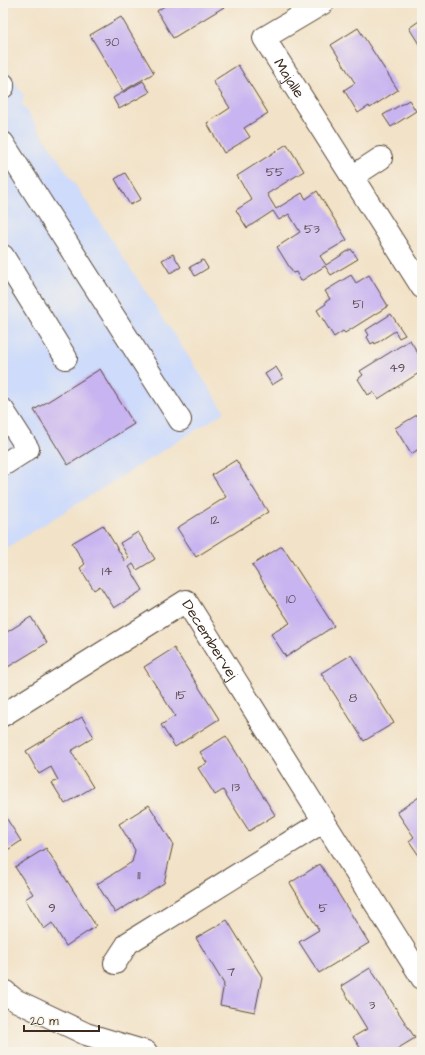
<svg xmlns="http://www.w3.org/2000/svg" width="425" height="1055" viewBox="0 0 425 1055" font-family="'Architects Daughter',sans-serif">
	<rect width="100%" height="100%" fill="#f7f3e8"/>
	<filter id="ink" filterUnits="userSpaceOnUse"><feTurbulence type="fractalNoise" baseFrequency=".025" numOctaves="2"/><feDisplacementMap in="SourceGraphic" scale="8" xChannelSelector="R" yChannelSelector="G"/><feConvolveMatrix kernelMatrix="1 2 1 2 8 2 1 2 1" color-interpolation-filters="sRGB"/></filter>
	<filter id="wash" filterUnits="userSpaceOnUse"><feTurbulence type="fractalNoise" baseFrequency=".012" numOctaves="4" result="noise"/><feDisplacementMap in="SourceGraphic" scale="16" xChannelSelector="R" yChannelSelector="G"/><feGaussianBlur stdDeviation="0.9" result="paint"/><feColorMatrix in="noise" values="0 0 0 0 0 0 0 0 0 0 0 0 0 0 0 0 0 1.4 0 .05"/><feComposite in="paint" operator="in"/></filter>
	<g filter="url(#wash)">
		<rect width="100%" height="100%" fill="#f2e2c7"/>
		<!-- built -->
		<polygon fill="#cedbfa" points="3,64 24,95 22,104 225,412 3,550"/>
		<g id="blocks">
			<!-- building -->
			<g fill="#c8b4f0">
				<polygon points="169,3 225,3 222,5 224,7 173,38 157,11"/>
				<polygon points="121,17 154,73 123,91 90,35"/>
				<polygon points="422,19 422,49 409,28"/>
				<polygon points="358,28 398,90 370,108 369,106 358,113 344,90 355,83 331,45"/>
				<polygon points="238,65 268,113 244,128 250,137 224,153 207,123 230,108 213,81"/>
				<polygon points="143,81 150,92 119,109 113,98"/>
				<polygon points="409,100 416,111 391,127 383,115"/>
				<polygon points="287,144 304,171 267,194 276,209 302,193 306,199 317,191 347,240 320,256 326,265 351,249 358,259 331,275 325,266 301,281 296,272 293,273 277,247 300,232 289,214 279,220 273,211 247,228 236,210 252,200 237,176"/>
				<polygon points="125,173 141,199 130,205 115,179"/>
				<polygon points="173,254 181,267 170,273 162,260"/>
				<polygon points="203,260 208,268 195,276 190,267"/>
				<polygon points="351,275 356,283 369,275 388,306 345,333 343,331 334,337 317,310 326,304 325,302 330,299 325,291"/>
				<polygon points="391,314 405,335 399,338 395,331 375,344 374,342 371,344 367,337 369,335 366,330"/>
				<polygon points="410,340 422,360 422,371 378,399 373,392 368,395 358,379 363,375 360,371"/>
				<polygon points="276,367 283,378 272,385 265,374"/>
				<polygon points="100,369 134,424 68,465 34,410"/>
				<polygon points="422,412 422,447 411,454 395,428"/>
				<polygon points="236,460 268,512 196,557 177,528 226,497 212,475"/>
				<polygon points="103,525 125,561 129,558 120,543 138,532 155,559 137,570 133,564 129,567 143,590 114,608 100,586 94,590 80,568 85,564 72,543"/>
				<polygon points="282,546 334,626 286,657 271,634 290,623 252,565"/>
				<polygon points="31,617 47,643 3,670 3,626 7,632"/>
				<polygon points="174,648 219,719 175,747 161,725 175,716 144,667"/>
				<polygon points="351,655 394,723 364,741 321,673"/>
				<polygon points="82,717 94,737 71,751 93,787 65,804 52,783 58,780 51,767 39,774 26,751"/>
				<polygon points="226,736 275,815 249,831 223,790 215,795 198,768 207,763 200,752"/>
				<polygon points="422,795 422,860 409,841 414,837 397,812"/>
				<polygon points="149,805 173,844 164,883 115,913 97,884 132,862 135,850 119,824"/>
				<polygon points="3,813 21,841 3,853"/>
				<polygon points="46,848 96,926 66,946 52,923 44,929 25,899 33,894 15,867"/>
				<polygon points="320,864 369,943 319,973 299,942 319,930 290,883"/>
				<polygon points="227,920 262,977 255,1012 220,1005 224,984 196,938"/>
				<polygon points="370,968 415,1038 392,1052 363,1052 353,1037 367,1029 341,986"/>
			</g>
		</g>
	</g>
	<g filter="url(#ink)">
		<use href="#blocks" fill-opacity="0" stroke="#564637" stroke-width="1"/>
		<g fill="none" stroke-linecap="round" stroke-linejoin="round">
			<defs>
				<g id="minor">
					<path id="s1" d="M323,3l-59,35 158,249"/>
					<polyline points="3,84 3,87"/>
					<polyline points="3,143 180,420"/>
					<polyline points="352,177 381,158"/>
					<polyline points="3,256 66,358"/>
					<polyline points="3,410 28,449 3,465"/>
					<path id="s2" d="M3,715l183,-114 236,377"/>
					<polyline points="115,963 128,943 324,821"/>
					<polyline points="3,990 15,1000 86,1034 146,1052"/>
				</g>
			</defs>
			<!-- minor casing -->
			<use href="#minor" stroke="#564637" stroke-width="24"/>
			<!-- minor -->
			<use href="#minor" stroke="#fff" stroke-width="22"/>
		</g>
	</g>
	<g text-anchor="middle" stroke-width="3" stroke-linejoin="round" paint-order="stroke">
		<!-- number labels -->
		<g font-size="13" fill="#5e4c52">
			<text x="112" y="46">30</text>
			<text x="275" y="176">55</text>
			<text x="312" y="233">53</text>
			<text x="358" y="308">51</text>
			<text x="397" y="372">49</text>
			<text x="215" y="524">12</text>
			<text x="107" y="575">14</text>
			<text x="291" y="603">10</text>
			<text x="181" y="699">15</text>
			<text x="353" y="702">8</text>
			<text x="236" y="791">13</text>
			<text x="139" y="879">11</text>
			<text x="52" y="912">9</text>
			<text x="323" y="912">5</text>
			<text x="231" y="976">7</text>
			<text x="372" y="1009">3</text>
		</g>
		<!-- street labels -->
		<g font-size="15" fill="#3b2a1e" stroke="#f7f3e8">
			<text dy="5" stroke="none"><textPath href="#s1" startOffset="116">Majalle</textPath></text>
			<text dy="5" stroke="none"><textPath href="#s2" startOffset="261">Decembervej</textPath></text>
		</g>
	</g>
	<!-- margin -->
	<rect width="425" height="1055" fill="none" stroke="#f7f3e8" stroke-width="16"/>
	<!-- scale -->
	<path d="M24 1025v6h75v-6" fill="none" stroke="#3b2a1e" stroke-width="2"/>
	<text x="30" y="1025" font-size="12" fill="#3b2a1e" stroke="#f7f3e8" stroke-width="3" paint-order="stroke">20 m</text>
</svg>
